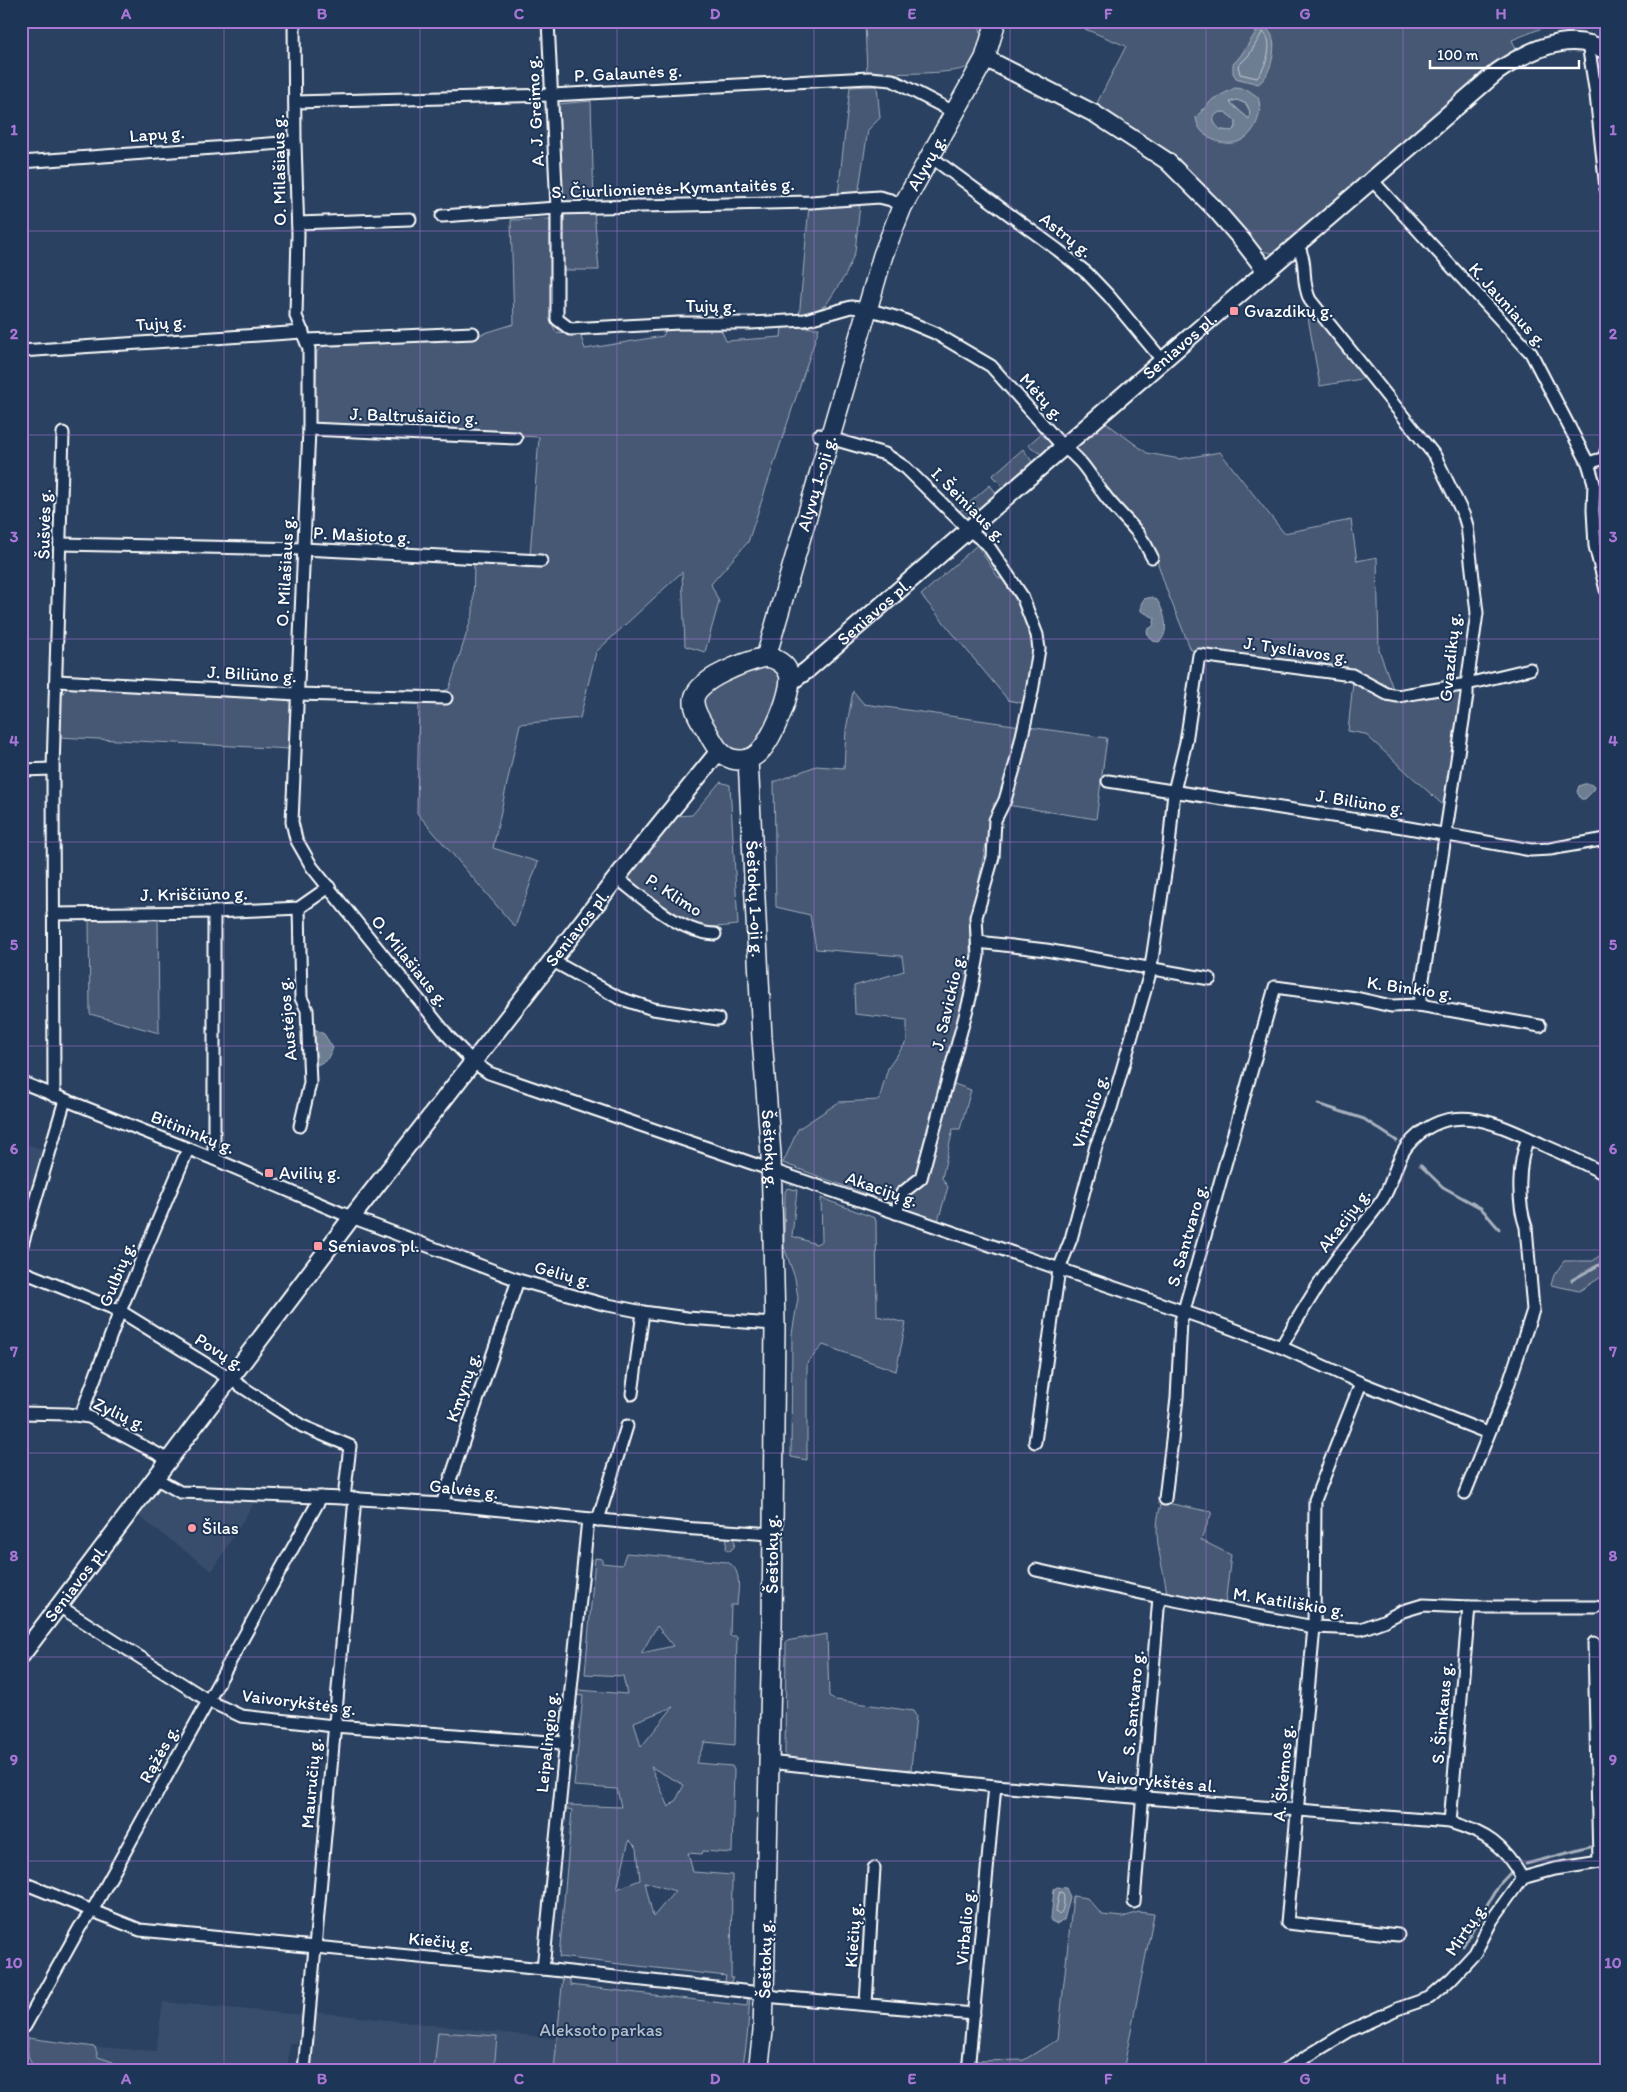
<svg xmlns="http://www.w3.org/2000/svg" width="1627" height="2092" viewBox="0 0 1627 2092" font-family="Itim,sans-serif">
	<rect width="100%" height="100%" fill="#2a4161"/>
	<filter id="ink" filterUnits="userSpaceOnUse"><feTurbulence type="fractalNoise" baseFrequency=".02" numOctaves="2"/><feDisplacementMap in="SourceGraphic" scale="10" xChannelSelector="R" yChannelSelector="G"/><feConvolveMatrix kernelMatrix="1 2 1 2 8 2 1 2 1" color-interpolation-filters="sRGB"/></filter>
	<g filter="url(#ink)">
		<!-- built -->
		<g fill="#394e6c">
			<polygon points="21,1142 43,1150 21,1223"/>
			<polygon points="158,1489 163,1491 256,1500 212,1571 137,1515"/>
			<polygon points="163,2002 302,2015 298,2043 290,2043 287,2071 21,2071 21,2038 95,2047 156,2051"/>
			<polygon points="315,2012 558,2039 554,2071 310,2071"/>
		</g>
		<!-- green -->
		<g fill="#465975" stroke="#a2acba" fill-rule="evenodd">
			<path d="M978,21c5,15 6,37 -10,46 -15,8 -81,6 -101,7l-2,-52z"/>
			<path d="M1086,21h472l-17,5 1,2 -30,12 4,9 -44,34 -192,167 -9,3 -9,-2 -5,-4 -17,-22 -54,-54 -91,-64 31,-61 -41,-17zM1258,29l16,14 -6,27 -23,10 -6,-1 -6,-15 12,-12zM1248,90l12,14 -28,39 -31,-33z"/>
			<polygon points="877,86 880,118 868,130 858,195 838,195 850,87"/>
			<polygon points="1237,100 1246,104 1250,112 1249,119 1230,102"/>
			<polygon points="591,101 594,202 566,203 560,195 556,109 559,104"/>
			<path d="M1220,112h5l11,9v6l-4,4 -11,-1c-7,-6 -12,-13 -1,-18z"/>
			<polygon points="860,204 855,252 846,274 826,305 799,319 809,205"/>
			<polygon points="594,211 599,270 559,270 562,217 566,212"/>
			<polygon points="550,219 551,322 556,332 580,334 585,349 663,336 666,329 720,327 726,341 781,337 782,327 819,328 748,542 711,584 719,602 705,652 685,646 682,572 596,652 580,718 520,724 493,848 538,862 515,927 417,813 419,701 449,689 473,613 474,561 529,568 539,437 320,426 314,421 317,351 327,344 475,336 514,324 511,220"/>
			<polygon points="1311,310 1367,378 1320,386 1307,312"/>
			<polygon points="1105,422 1147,453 1180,459 1220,452 1284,533 1351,520 1357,561 1377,557 1379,650 1397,700 1459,691 1461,696 1444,806 1365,734 1348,731 1354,672 1339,665 1191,650 1167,591 1150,540 1076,449"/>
			<polygon points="1043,432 1051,442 1050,445 1041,454 1028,445"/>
			<polygon points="1023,449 1033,463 1007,487 1003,487 992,476"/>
			<polygon points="990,485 996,493 995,496 966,521 950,506 950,502 960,511"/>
			<polygon points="977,545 998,577 1007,582 1034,636 1035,655 1026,704 1008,700 921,595"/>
			<polygon points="761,664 774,666 784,680 761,744 735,754 717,739 702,700 704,691"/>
			<path d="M69,687l223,12 -2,50 -231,-12c0,-16 -5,-40 10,-50z"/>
			<polygon points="853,691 864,704 1107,738 1096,819 994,803 970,925 970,968 943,1080 971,1090 960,1129 953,1129 942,1178 948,1187 938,1221 783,1163 798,1129 839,1102 879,1100 888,1068 907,1041 907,1020 855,1014 854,986 904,971 902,956 816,949 810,915 776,907 774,782 816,766 844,768 846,730"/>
			<path d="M720,782l10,3 8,140c-12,1 -24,3 -35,1 -20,-4 -58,-35 -76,-48l50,-62 15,-1z"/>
			<polygon points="158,917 159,1033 90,1014 89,919"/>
			<polygon points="787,1188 797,1190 792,1236 816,1244 822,1241 821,1198 875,1218 876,1221 877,1316 906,1323 896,1371 823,1345 807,1363 807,1460 791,1457 792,1334 798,1298 795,1278 784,1247 785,1192"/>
			<polygon points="1606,1250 1606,1274 1579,1291 1551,1285 1554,1275 1564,1261 1593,1261"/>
			<path d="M1162,1502l50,10 -11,28 30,15 -6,50 -58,-11c-4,-32 -17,-60 -5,-92z"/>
			<polygon points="727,1536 732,1536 735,1542 734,1547 730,1551 726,1549"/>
			<path d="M626,1553l101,9c16,7 11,28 10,43h-6l-1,31h7l-2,109 -30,-3 -9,21 36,3 2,4 -2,83 -29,-2 -1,3 -14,-1 5,19 39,3 -1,103h2l-4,7 -5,1 2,-10 -167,-19 13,-147 -9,-2 5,-3 53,2 -4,-18 -43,-3 9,-90 -9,-1 1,-4 4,-1 48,4 -4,-18 -38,-2 10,-116 7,1v4l20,2zM657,1626l16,20 -31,7v-1zM673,1707l-32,40 -7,-25zM651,1767l33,18 -8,15 -7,7zM629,1840l8,8 3,32 -23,9zM645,1882l30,9 -22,26z"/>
			<polygon points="827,1634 829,1696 836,1700 913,1711 916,1716 911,1769 900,1770 785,1759 786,1641"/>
			<polygon points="1073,1896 1087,1898 1102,1915 1123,1917 1139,1912 1154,1914 1123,2071 1014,2071 989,2068 989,2071 974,2071 975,2061 1024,2060 1058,2039"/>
			<path d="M563,1975l7,1v9l177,21 1,-10h2c-2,26 -2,50 -9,75h-187z"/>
			<polygon points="438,2032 497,2036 494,2071 434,2071"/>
			<path d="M28,2038l67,9 3,10 15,5 -2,8c-11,3 -72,2 -78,-5 -7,-7 -5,-18 -5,-27z"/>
		</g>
		<!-- water -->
		<g fill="#6d7d92" stroke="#a7b1be" fill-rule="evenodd">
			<path d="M1262,27c21,4 10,50 -4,57l-22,-6 -3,-5v-9c12,-10 19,-31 29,-37z"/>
			<path d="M1235,88l13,2 10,7c6,18 -5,43 -25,46 -17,2 -36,-9 -37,-26l17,-18zM1237,100l10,4 3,8 -1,7 -19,-16 1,-2zM1220,112h5l11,9v6l-4,4 -11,-1c-7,-6 -12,-13 -1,-18z"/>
			<path d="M1152,597l5,3c7,11 14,32 2,42l-6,-1 -5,-6 -1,-5 6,-4 2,-8 -14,-7v-7l3,-5z"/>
			<polygon points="1584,784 1591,784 1595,787 1594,790 1585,799 1581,799 1577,792 1579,786"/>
			<polygon points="313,1028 324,1034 333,1048 327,1060 317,1065"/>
			<polygon points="1057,1887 1066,1888 1070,1898 1064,1920 1057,1924 1053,1922 1051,1919 1054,1889"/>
		</g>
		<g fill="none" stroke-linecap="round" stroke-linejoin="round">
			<!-- shore -->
			<g stroke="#c5cbd3" stroke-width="1">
				<path d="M1263,32c13,9 2,37 -6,46l-17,-4 -2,-8 11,-11z"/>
				<path d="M1060,1892l3,1c2,7 1,18 -4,22l-3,-3z"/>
			</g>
			<!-- stream -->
			<g stroke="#a7b1be" stroke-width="3">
				<polyline points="1318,1104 1364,1119 1397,1141"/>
				<polyline points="1420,1165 1443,1187 1481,1208 1499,1229"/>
				<polyline points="1572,1280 1606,1261"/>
				<polyline points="1526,1864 1590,1847"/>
				<polyline points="1463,1946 1498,1886 1511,1872"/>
			</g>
			<defs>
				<g id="street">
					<polyline points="294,21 295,142 298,234 296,316 309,349 309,429 292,822 296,839 312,867 448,1036 473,1062 489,1073 1217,1323 1281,1347 1361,1383 1488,1433"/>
					<path d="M548,21l9,187v111l13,10 109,-6h71l55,-3 46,-13 16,2 32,9 36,15 56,33 72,81c19,12 27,29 40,46 18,25 35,33 49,64"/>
					<polyline points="1588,44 1596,95 1606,189"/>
					<polyline points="295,102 552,95 869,78 892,80 946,108 954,115"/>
					<polyline points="931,157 1058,250 1087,273 1109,296 1163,361"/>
					<polyline points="21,162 295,142"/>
					<polyline points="1371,179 1531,353 1588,463 1594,483 1593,510 1595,546 1606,590"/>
					<polyline points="442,216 557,208 811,202 879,197 891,200 902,207"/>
					<polyline points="298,223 410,219"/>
					<path d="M1297,244c12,21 3,35 13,56l125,156 29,60 3,10 10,87 -10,71v11l-48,310"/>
					<polyline points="307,340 473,333"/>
					<polyline points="21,351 303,332"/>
					<polyline points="309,429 516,438"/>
					<polyline points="819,435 885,454 906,468 969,530 987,544 1022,596 1037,635 1039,649 1032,692 1016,762 1005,800 995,820 993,857 976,917 978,956 970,998 921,1178 902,1193 896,1213"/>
					<polyline points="1588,463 1605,458 1606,451"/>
					<polyline points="61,544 303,549 541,561"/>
					<polyline points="57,681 297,694 446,698"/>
					<polyline points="21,770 53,769"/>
					<polyline points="1108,781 1409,828 1531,850 1550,849 1606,839"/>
					<path d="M617,878c26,20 63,55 98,56"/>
					<polyline points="299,908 301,998 307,1010 310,1083 300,1126"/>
					<polyline points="214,912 214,1159"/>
					<polyline points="53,914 214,912 299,908 329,887"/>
					<polyline points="978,942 1046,950 1210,979"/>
					<polyline points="553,961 619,998 653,1009 718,1019"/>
					<polyline points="21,1082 214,1159 341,1213 518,1280 603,1304 643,1312 687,1318 775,1324"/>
					<polyline points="54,1096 53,769 63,433"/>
					<polyline points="21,1248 65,1100"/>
					<polyline points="21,1271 120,1311 230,1379 302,1426 350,1446 344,1498"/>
					<path d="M1281,1347c19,-32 37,-64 59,-93 13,-18 29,-35 42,-54 11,-16 13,-39 25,-54 40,-48 87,-24 134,-2 22,10 44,19 65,31"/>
					<polyline points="1361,1383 1315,1500 1314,1627 1287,1923 1398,1935"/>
					<polyline points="632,1394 643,1312"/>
					<polyline points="21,1413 67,1414 89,1417 169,1460"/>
					<polyline points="81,1415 120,1311 188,1149"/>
					<polyline points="1035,1442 1059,1269 1071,1239 1096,1146 1111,1108 1150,973 1169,847 1174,791 1186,742 1199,655 1352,675 1387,694 1398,696 1467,684 1530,669"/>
					<polyline points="155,1478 180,1492 344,1498 442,1504 681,1528 772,1534"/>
					<path d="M1465,1493l43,-107 25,-76 -7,-83c-9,-25 -8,-64 2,-89"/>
					<polyline points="1165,1499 1177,1398 1181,1321 1275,987 1356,998 1391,1006 1419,1005 1540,1026"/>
					<polyline points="442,1504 518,1280"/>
					<polyline points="598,1520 627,1426"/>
					<polyline points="1036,1570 1159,1597 1314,1627 1361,1629 1383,1621 1403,1611 1423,1605 1469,1607 1596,1607"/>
					<polyline points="59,1606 209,1701 241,1716 334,1726 564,1743"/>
					<polyline points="1594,1643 1599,1861"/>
					<path d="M768,1762l227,24 455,36c36,11 54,23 72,56"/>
					<polyline points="1450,1822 1469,1607"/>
					<polyline points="21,1882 140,1930 543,1969 752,1992 776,1997 974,2014"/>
					<polyline points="1134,1902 1159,1597"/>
					<polyline points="543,1969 588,1519"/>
					<polyline points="866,2004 874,1868"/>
					<polyline points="25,2026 80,1927 92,1911 321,1497"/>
					<polyline points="304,2071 355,1498"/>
					<polyline points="968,2071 995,1786"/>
					<polyline points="1283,2071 1349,2031 1397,2009 1429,1998 1451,1979 1475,1953 1492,1920 1522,1878 1555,1869 1606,1861"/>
				</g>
				<g id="secondary">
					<polyline points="985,58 1095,114 1167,161 1215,209 1242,240 1266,271"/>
					<path id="s1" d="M789,683l17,-12 400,-348 291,-251c30,-21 73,-43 109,-21"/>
					<path id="s2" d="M21,1656l331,-439 273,-350 94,-116"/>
				</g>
				<g id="primary">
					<path id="s3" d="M766,657l117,-402 19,-48 83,-149 11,-37"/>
					<path d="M766,657c10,1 20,7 23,17 5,16 -19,71 -32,80 -7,6 -17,7 -25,5 -13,-4 -19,-17 -25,-28 -5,-8 -14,-21 -13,-31 1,-21 54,-39 72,-43z"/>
					<path id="s4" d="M748,759l14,279 9,117 4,169 -3,303 -8,367 -1,37 -5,40"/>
				</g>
			</defs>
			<!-- street casing -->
			<use href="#street" stroke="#fff" stroke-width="15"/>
			<!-- secondary casing -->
			<use href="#secondary" stroke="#fff" stroke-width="20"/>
			<!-- primary casing -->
			<use href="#primary" stroke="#fff" stroke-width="22"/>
			<!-- street -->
			<use href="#street" stroke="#1d3557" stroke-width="11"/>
			<!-- secondary -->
			<use href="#secondary" stroke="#1d3557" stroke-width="16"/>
			<!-- primary -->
			<use href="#primary" stroke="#1d3557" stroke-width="19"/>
		</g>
	</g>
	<!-- grid -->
	<path fill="none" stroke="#a976d5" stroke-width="1" stroke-opacity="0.55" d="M224,21v2050M420,21v2050M617,21v2050M814,21v2050M1010,21v2050M1206,21v2050M1403,21v2050M21,231h1585M21,435h1585M21,639h1585M21,842h1585M21,1046h1585M21,1250h1585M21,1453h1585M21,1657h1585M21,1861h1585"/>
	<!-- markers -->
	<g fill="#ff9aa2" stroke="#1d3557" stroke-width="2">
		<rect x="1229" y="306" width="10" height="10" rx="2.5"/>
		<rect x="264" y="1168" width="10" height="10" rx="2.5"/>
		<rect x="313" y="1241" width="10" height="10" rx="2.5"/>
		<circle cx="192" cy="1528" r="5"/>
	</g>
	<g text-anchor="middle" stroke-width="4" stroke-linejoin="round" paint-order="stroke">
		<!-- street labels -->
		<g font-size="18" fill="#fff" stroke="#1d3557">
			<text transform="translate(628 73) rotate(-3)" y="6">P. Galaunės g.</text>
			<text transform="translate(535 111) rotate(-93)" y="6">A. J. Greimo g.</text>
			<text transform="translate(157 134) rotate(-4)" y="6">Lapų g.</text>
			<text dy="6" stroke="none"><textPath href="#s3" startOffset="521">Alyvų g.</textPath></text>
			<text transform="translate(279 170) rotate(-91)" y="6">O. Milašiaus g.</text>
			<text transform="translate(673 188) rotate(-2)" y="6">S. Čiurlionienės-Kymantaitės g.</text>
			<text transform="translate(1066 235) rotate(38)" y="6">Astrų g.</text>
			<text transform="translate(1508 305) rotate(48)" y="6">K. Jauniaus g.</text>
			<text x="711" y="312">Tujų g.</text>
			<text transform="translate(161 323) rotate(-4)" y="6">Tujų g.</text>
			<text dy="6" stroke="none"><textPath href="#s1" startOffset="516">Seniavos pl.</textPath></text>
			<text transform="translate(1042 397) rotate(48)" y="6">Mėtų g.</text>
			<text transform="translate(414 416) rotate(2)" y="6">J. Baltrušaičio g.</text>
			<text dy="6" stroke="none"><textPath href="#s3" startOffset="181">Alyvų 1-oji g.</textPath></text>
			<text transform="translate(969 505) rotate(45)" y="6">I. Šeiniaus g.</text>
			<text transform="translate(44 524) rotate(-89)" y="6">Šušvės g.</text>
			<text transform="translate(362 535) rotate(3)" y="6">P. Mašioto g.</text>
			<text transform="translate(285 571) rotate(-87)" y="6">O. Milašiaus g.</text>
			<text dy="6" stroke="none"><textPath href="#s1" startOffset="111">Seniavos pl.</textPath></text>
			<text transform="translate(1296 650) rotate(8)" y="6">J. Tysliavos g.</text>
			<text transform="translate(1450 657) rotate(-84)" y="6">Gvazdikų g.</text>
			<text transform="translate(252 674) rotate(3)" y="6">J. Biliūno g.</text>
			<text transform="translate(1360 802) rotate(9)" y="6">J. Biliūno g.</text>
			<text transform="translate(194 894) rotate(-1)" y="6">J. Kriščiūno g.</text>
			<text transform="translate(674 895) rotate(33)" y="6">P. Klimo</text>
			<text dy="6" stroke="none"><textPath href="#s4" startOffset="140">Šeštokų 1-oji g.</textPath></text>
			<text dy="6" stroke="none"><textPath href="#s2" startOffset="916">Seniavos pl.</textPath></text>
			<text transform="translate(410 961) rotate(51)" y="6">O. Milašiaus g.</text>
			<text transform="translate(1410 988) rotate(8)" y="6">K. Binkio g.</text>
			<text transform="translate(948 1002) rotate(-77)" y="6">J. Savickio g.</text>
			<text transform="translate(287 1019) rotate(-95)" y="6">Austėjos g.</text>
			<text transform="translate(1090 1111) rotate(-71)" y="6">Virbalio g.</text>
			<text transform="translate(193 1132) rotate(22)" y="6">Bitininkų g.</text>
			<text dy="6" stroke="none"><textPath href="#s4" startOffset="391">Šeštokų g.</textPath></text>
			<text transform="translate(882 1189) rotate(19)" y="6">Akacijų g.</text>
			<text transform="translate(1344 1220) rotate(-53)" y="6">Akacijų g.</text>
			<text transform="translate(1187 1235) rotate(-74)" y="6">S. Santvaro g.</text>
			<text transform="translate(117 1274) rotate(-68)" y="6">Gulbių g.</text>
			<text transform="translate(563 1274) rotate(15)" y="6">Gėlių g.</text>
			<text transform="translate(220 1352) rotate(32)" y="6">Povų g.</text>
			<text transform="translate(463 1387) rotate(-71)" y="6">Kmynų g.</text>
			<text transform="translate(120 1414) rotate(25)" y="6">Zylių g.</text>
			<text transform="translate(464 1489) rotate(6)" y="6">Galvės g.</text>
			<text transform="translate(772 1554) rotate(-90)" y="6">Šeštokų g.</text>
			<text dy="6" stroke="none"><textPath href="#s2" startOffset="91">Seniavos pl.</textPath></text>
			<text transform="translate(1289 1602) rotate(9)" y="6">M. Katiliškio g.</text>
			<text transform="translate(299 1702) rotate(7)" y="6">Vaivorykštės g.</text>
			<text transform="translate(1133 1703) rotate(-85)" y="6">S. Santvaro g.</text>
			<text transform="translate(1442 1713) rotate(-85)" y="6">S. Šimkaus g.</text>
			<text transform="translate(547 1742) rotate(-84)" y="6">Leipalingio g.</text>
			<text transform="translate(159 1754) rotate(-61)" y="6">Rąžės g.</text>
			<text transform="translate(1283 1773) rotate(-85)" y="6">A. Škėmos g.</text>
			<text transform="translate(1157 1781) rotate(5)" y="6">Vaivorykštės al.</text>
			<text transform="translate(311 1783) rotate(-85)" y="6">Mauručių g.</text>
			<text transform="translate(965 1927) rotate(-85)" y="6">Virbalio g.</text>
			<text transform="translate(1466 1929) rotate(-56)" y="6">Mirtų g.</text>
			<text transform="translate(853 1935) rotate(-86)" y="6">Kiečių g.</text>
			<text transform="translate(441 1941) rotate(5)" y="6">Kiečių g.</text>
			<text transform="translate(765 1959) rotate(-89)" y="6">Šeštokų g.</text>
		</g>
		<!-- poi labels -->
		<g font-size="18" fill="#fff" stroke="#1d3557" text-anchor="start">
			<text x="1244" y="317">Gvazdikų g.</text>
			<text x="279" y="1179">Avilių g.</text>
			<text x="328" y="1252">Seniavos pl.</text>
			<text x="202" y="1534">Šilas</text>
		</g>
		<!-- park labels -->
		<g font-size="18" fill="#b5bdc8" stroke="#1d3557">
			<text x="601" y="2036">Aleksoto parkas</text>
		</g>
	</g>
	<!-- margin -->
	<rect width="1627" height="2092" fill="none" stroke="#1d3557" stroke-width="55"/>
	<!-- scale -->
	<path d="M1430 60v8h149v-8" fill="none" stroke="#ffffff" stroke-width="2.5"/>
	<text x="1437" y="60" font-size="15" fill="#ffffff" stroke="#1d3557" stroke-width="4" paint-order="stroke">100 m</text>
	<rect x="28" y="28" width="1572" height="2036" fill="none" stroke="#a976d5" stroke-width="2"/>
	<g font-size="16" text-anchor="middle" font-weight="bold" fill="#a976d5">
		<text x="126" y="19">A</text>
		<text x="322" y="19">B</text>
		<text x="519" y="19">C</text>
		<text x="715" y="19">D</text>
		<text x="912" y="19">E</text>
		<text x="1108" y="19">F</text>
		<text x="1305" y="19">G</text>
		<text x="1501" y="19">H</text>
		<text x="14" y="135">1</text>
		<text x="1613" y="135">1</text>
		<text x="14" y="339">2</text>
		<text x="1613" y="339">2</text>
		<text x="14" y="542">3</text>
		<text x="1613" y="542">3</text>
		<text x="14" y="746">4</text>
		<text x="1613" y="746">4</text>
		<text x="14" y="950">5</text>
		<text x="1613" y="950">5</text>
		<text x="14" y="1154">6</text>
		<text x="1613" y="1154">6</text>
		<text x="14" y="1357">7</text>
		<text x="1613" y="1357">7</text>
		<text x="14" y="1561">8</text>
		<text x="1613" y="1561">8</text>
		<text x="14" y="1765">9</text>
		<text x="1613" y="1765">9</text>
		<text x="14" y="1968">10</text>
		<text x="1613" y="1968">10</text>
		<text x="126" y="2084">A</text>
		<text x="322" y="2084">B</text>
		<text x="519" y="2084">C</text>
		<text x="715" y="2084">D</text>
		<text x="912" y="2084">E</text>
		<text x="1108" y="2084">F</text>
		<text x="1305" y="2084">G</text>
		<text x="1501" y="2084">H</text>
	</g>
</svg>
